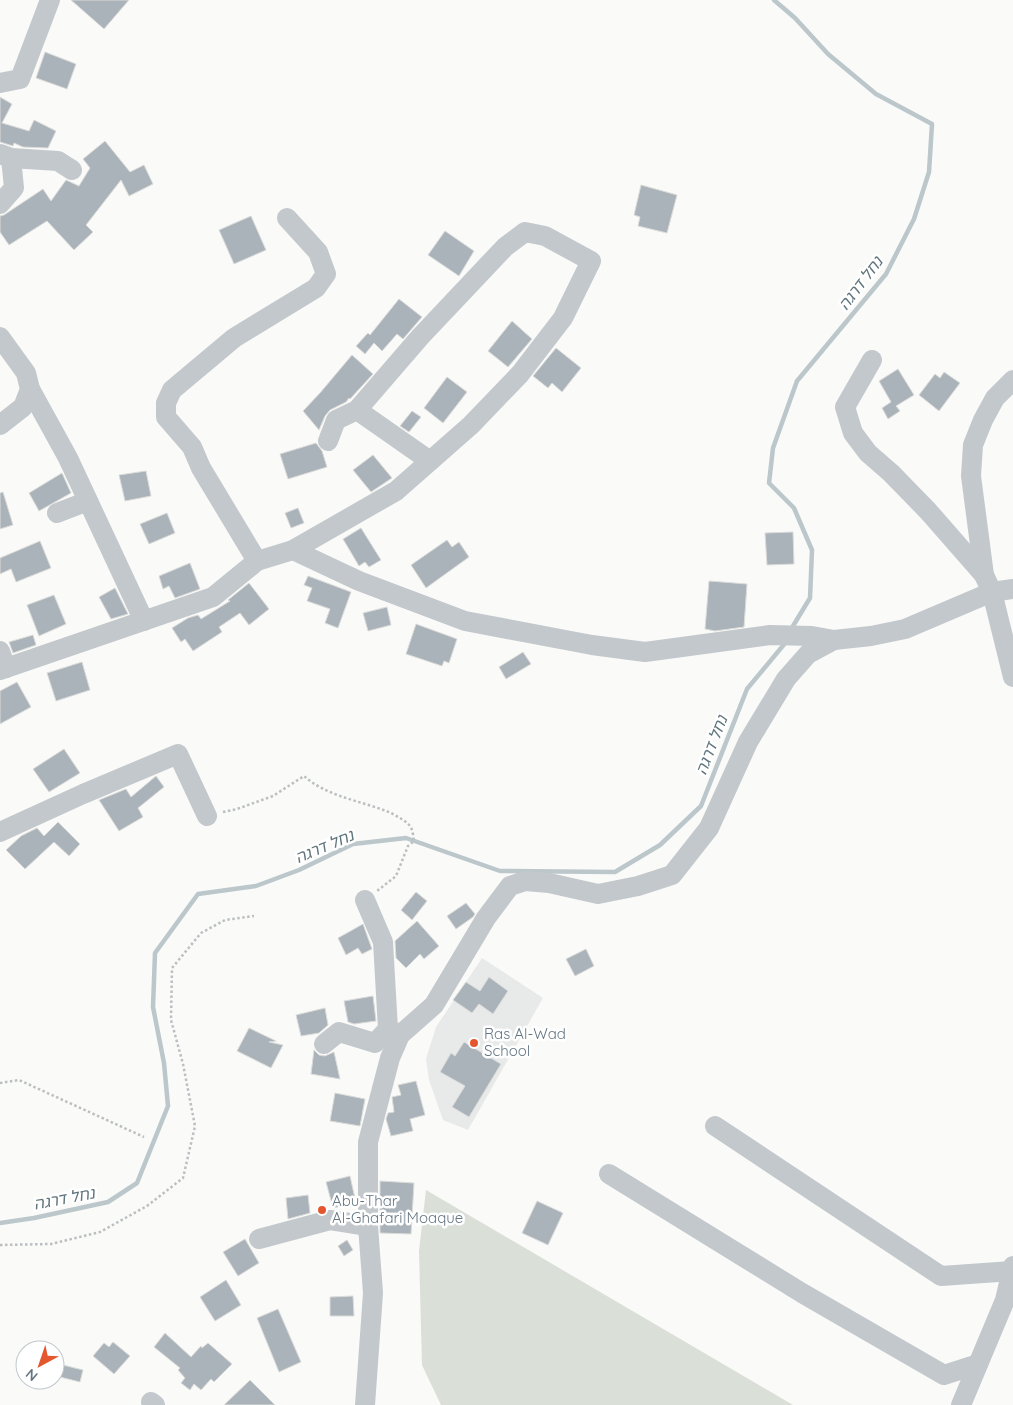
<svg xmlns="http://www.w3.org/2000/svg" width="1013" height="1405" viewBox="0 0 1013 1405" font-family="Quicksand,'Noto Sans Hebrew',sans-serif">
	<rect width="100%" height="100%" fill="#fafaf8"/>
	<!-- built -->
	<polygon fill="#e8e9e9" points="482,958 543,998 468,1130 443,1120 429,1080 426,1059 436,1027"/>
	<!-- green -->
	<polygon fill="#dadfd7" points="426,1190 793,1405 441,1405 422,1365 419,1251"/>
	<g fill="none" stroke-linecap="round" stroke-linejoin="round">
		<!-- stream -->
		<g stroke="#bbc7cb" stroke-width="4.5">
			<polyline points="774,0 795,18 828,54 876,94 932,124 929,172 914,219 886,274 797,381 773,448 769,483 794,508 812,550 810,598 793,626"/>
			<polyline points="0,1223 34,1218 108,1202 137,1183 168,1106 164,1063 153,1007 155,953 198,894 256,886 299,870 353,844 406,838 500,871 615,872 660,845 701,806 747,689 786,642"/>
		</g>
	</g>
	<!-- building -->
	<g fill="#aab3b9" stroke="#dcdcda">
		<polygon points="71,0 129,0 104,29"/>
		<polygon points="45,52 76,64 67,89 36,78"/>
		<polygon points="0,97 12,104 2,123 29,131 34,120 56,131 48,148 23,147 14,143 13,146 0,142"/>
		<polygon points="105,141 130,172 144,165 153,184 129,196 121,180 86,225 93,232 74,250 47,221 9,245 0,232 0,216 4,215 43,189 51,201 66,180 79,186 90,168 83,159"/>
		<polygon points="641,185 677,195 667,233 638,226 640,217 634,215"/>
		<polygon points="251,216 266,250 234,264 219,230"/>
		<polygon points="445,231 474,251 459,276 428,255"/>
		<polygon points="399,299 422,317 403,339 397,334 382,351 374,343 365,354 356,346 368,333 370,335"/>
		<polygon points="512,321 532,339 508,367 488,351"/>
		<polygon points="556,348 581,368 562,392 552,383 548,388 533,376"/>
		<polygon points="352,355 373,374 350,399 349,398 346,402 330,410 325,416 319,430 303,411 320,393"/>
		<polygon points="898,369 914,395 896,406 900,411 888,419 882,408 891,402 879,381"/>
		<polygon points="944,372 960,383 939,411 919,395 935,374 940,378"/>
		<polygon points="447,377 467,392 443,423 424,408"/>
		<polygon points="412,411 421,417 409,432 400,426"/>
		<polygon points="316,443 322,451 327,467 288,479 280,454"/>
		<polygon points="373,455 392,478 371,492 353,470"/>
		<polygon points="146,471 151,496 125,501 119,475"/>
		<polygon points="62,473 71,493 39,511 29,493"/>
		<polygon points="3,492 13,525 0,529 0,493"/>
		<polygon points="298,508 304,523 291,528 285,513"/>
		<polygon points="167,513 175,533 149,544 140,524"/>
		<polygon points="361,528 381,560 369,567 365,562 359,566 343,539"/>
		<polygon points="793,532 794,564 767,565 765,533"/>
		<polygon points="447,540 452,547 459,542 469,557 426,588 411,565"/>
		<polygon points="40,541 51,568 16,582 11,569 0,574 0,558"/>
		<polygon points="190,563 200,589 175,598 169,586 163,589 159,576"/>
		<polygon points="308,576 351,592 338,628 325,623 330,609 307,601 312,588 304,585"/>
		<polygon points="709,581 747,584 744,627 715,631 705,629"/>
		<polygon points="249,583 269,609 249,625 240,613 219,627 222,632 193,651 185,639 181,642 172,628 188,618 198,615 201,619 230,601 228,600"/>
		<polygon points="115,588 128,614 111,619 99,597"/>
		<polygon points="54,595 66,624 39,636 27,605"/>
		<polygon points="387,607 391,625 368,631 363,613"/>
		<polygon points="416,624 457,639 449,663 444,661 442,666 406,654"/>
		<polygon points="33,635 36,645 13,653 9,642"/>
		<polygon points="523,652 531,664 506,679 499,667"/>
		<polygon points="82,662 90,690 56,701 47,673"/>
		<polygon points="17,682 31,707 0,724 0,691"/>
		<polygon points="64,749 80,773 49,792 33,769"/>
		<polygon points="156,776 164,787 138,808 143,817 119,831 99,800 126,789 131,797"/>
		<polygon points="58,822 80,844 69,856 54,842 25,869 6,850 21,836 37,828 44,836"/>
		<polygon points="416,892 427,901 412,920 401,910"/>
		<polygon points="466,903 475,914 473,917 456,929 447,916"/>
		<polygon points="417,921 439,946 424,959 420,954 406,968 396,958 395,941"/>
		<polygon points="363,924 372,949 362,954 358,948 346,955 338,938"/>
		<polygon points="586,949 594,966 575,976 566,959"/>
		<polygon points="489,977 508,991 493,1014 479,1004 472,1013 453,1000 466,982 480,991"/>
		<polygon points="373,996 376,1021 354,1024 348,1022 344,1001"/>
		<polygon points="325,1008 328,1025 319,1033 301,1036 296,1015"/>
		<polygon points="249,1028 276,1041 269,1042 283,1045 271,1068 237,1051"/>
		<polygon points="464,1042 501,1064 469,1117 452,1107 465,1086 440,1072 451,1053 455,1056"/>
		<polygon points="314,1050 319,1055 325,1056 334,1052 340,1079 311,1074"/>
		<polygon points="416,1081 425,1115 410,1119 413,1131 391,1136 386,1119 388,1113 394,1112 392,1097 401,1095 398,1085"/>
		<polygon points="335,1093 365,1099 360,1126 330,1121"/>
		<polygon points="350,1176 356,1203 333,1208 326,1182"/>
		<polygon points="380,1181 414,1183 411,1234 380,1233"/>
		<polygon points="308,1195 310,1213 288,1219 286,1198"/>
		<polygon points="537,1201 563,1213 548,1245 522,1233"/>
		<polygon points="245,1239 259,1263 238,1276 223,1252"/>
		<polygon points="347,1240 353,1250 344,1256 338,1246"/>
		<polygon points="226,1280 241,1305 215,1321 200,1297"/>
		<polygon points="353,1296 354,1316 330,1316 330,1297"/>
		<polygon points="278,1309 301,1362 279,1372 257,1318"/>
		<polygon points="165,1333 191,1357 201,1346 202,1348 208,1343 232,1364 214,1382 211,1379 201,1390 194,1384 190,1390 181,1383 185,1378 178,1370 180,1368 154,1347"/>
		<polygon points="113,1342 130,1356 114,1374 93,1356 104,1343 109,1347"/>
		<polygon points="63,1365 83,1370 80,1382 60,1377"/>
		<polygon points="250,1380 275,1405 224,1405"/>
	</g>
	<g fill="none" stroke-linecap="round" stroke-linejoin="round">
		<!-- path -->
		<g stroke="#bbbfc2" stroke-width="2.5" stroke-dasharray="2.5 2.5" stroke-linecap="butt">
			<path d="M223,812l14,-3 36,-13 31,-20c23,21 59,25 87,37 7,4 14,7 19,13 3,4 3,10 4,15l-6,5 -12,30 -19,15"/>
			<polyline points="0,1083 19,1080 144,1137"/>
			<polyline points="0,1245 51,1244 100,1232 147,1206 183,1178 195,1126 183,1064 171,1020 172,968 201,933 225,920 254,916"/>
		</g>
		<!-- minor -->
		<g stroke="#c3c8cc" stroke-width="20">
			<polyline points="0,83 20,79 50,0"/>
			<polyline points="0,154 11,158 58,161 72,170"/>
			<polyline points="0,204 14,188 11,158"/>
			<polyline points="0,337 26,373 30,389 68,458 144,621"/>
			<polyline points="872,360 845,407 853,433 868,453 891,473 928,511 984,575"/>
			<polyline points="1013,380 995,398 983,420 973,445 971,476 984,575 992,592 1013,677"/>
			<polyline points="357,410 430,461"/>
			<polyline points="0,425 23,407 30,389"/>
			<polyline points="57,513 88,501"/>
			<polyline points="293,550 396,491 471,425 520,374 563,318 591,261 545,236 525,232 505,247 420,337 357,410 336,420 328,441"/>
			<polyline points="257,561 201,468 192,447 166,417 166,403 172,390 234,338 316,288 326,274 318,252 287,218"/>
			<polyline points="0,651 6,668"/>
			<polyline points="0,670 213,597 257,561 293,550 359,581 465,621 592,645 645,652 770,635 812,636 834,640"/>
			<polyline points="0,832 83,794 178,754 207,816"/>
			<polyline points="365,900 383,942 388,1029 400,1035"/>
			<polyline points="324,1044 339,1032 375,1043 388,1029"/>
			<polyline points="715,1126 941,1276 1012,1271"/>
			<polyline points="609,1174 802,1293 944,1375 978,1364"/>
			<polyline points="259,1239 330,1220 368,1226"/>
			<polyline points="151,1402 155,1405"/>
			<polyline points="365,1405 373,1293 368,1226 368,1142 390,1058 400,1035 434,1005 486,918 510,886 525,881 549,883 598,894 638,886 672,875 709,828 748,742 786,679 808,654 834,640 871,636 905,629 992,592 1013,589"/>
			<polyline points="961,1405 1005,1300 1013,1266"/>
		</g>
	</g>
	<!-- markers -->
	<g fill="#e4572e" stroke="#fff" stroke-width="2">
		<circle cx="474" cy="1043" r="5"/>
		<circle cx="322" cy="1210" r="5"/>
	</g>
	<g text-anchor="middle" stroke-width="5" stroke-linejoin="round" paint-order="stroke">
		<!-- poi labels -->
		<g font-size="15" fill="#657683" stroke="#fff" text-anchor="start">
			<text x="484" y="1039">Ras Al-Wad<tspan x="484" dy="17">School</tspan></text>
			<text x="332" y="1206">Abu-Thar<tspan x="332" dy="17">Al-Ghafari Moaque</tspan></text>
		</g>
		<!-- water labels -->
		<g font-size="16" font-style="italic" fill="#60757c" stroke="#fff">
			<text transform="translate(860 283) rotate(-53)" y="6">נחל דרגה</text>
			<text transform="translate(711 745) rotate(-69)" y="6">נחל דרגה</text>
			<text transform="translate(324 846) rotate(-23)" y="6">נחל דרגה</text>
			<text transform="translate(64 1198) rotate(-11)" y="6">נחל דרגה</text>
		</g>
	</g>
	<!-- north arrow -->
	<g transform="translate(40 1365) rotate(220)"><circle r="24" fill="#ffffff" stroke="#c1c8cd"/>
	<path d="M0-4L9 19L0 12L-9 19Z" fill="#e4572e"/>
	<text y="-8" font-size="14" font-weight="bold" text-anchor="middle" fill="#657683">N</text>
	</g>
</svg>
